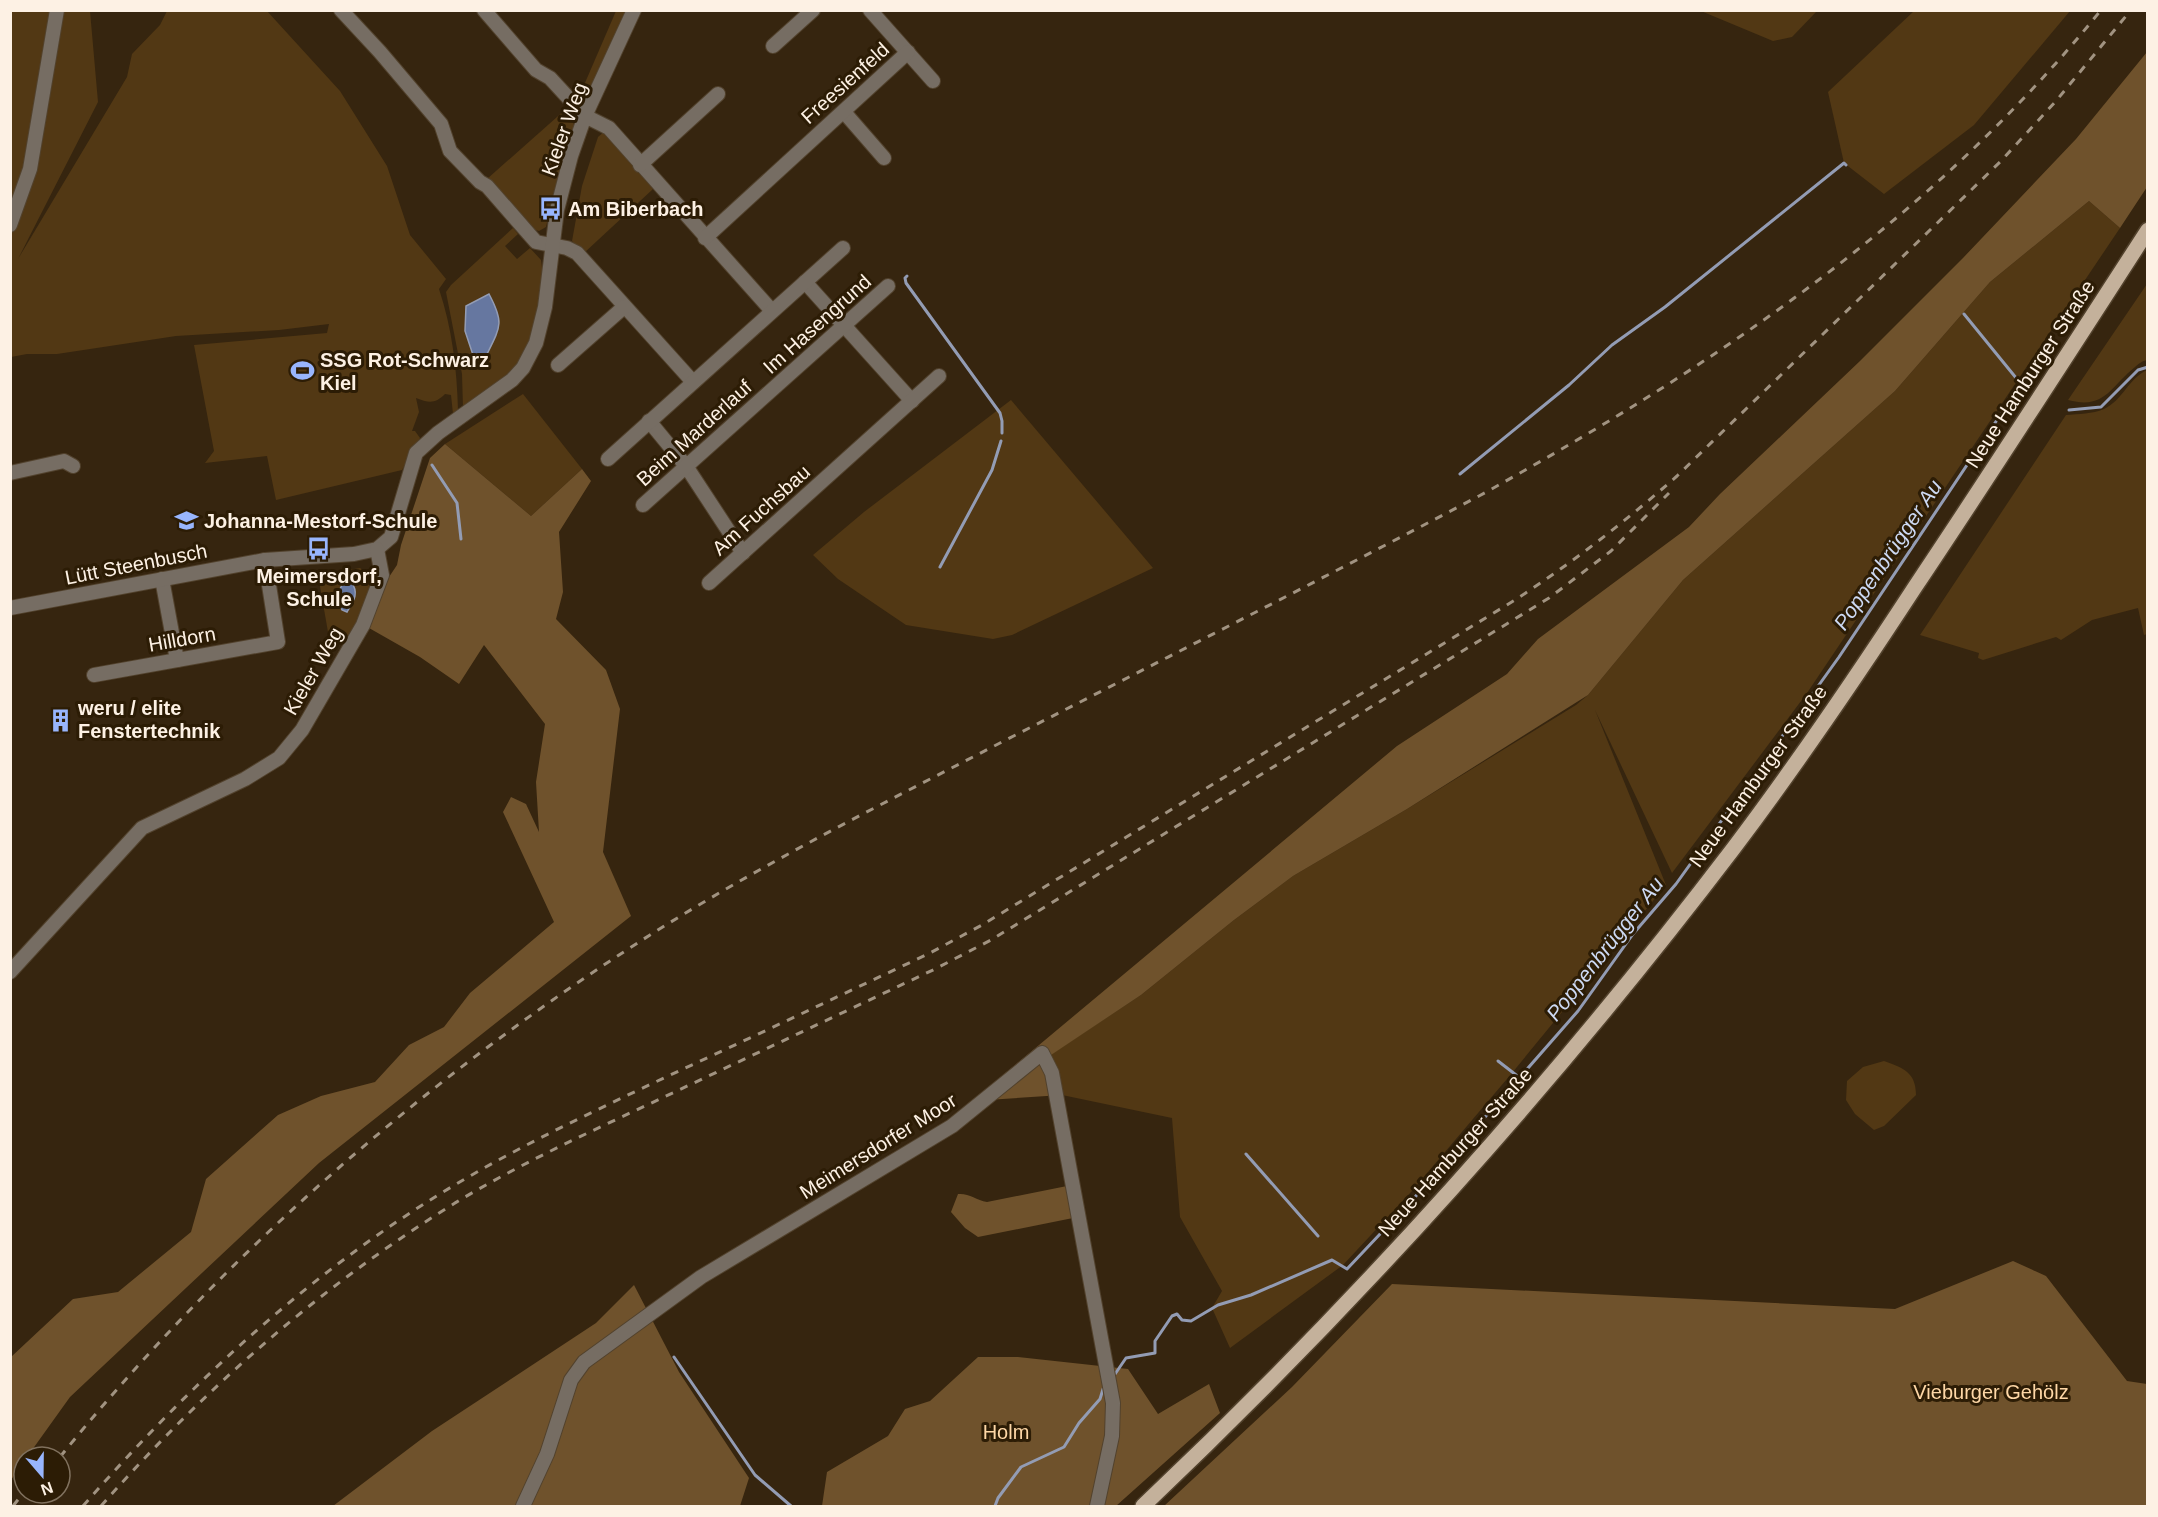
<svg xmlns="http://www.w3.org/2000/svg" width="2158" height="1517" viewBox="0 0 2158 1517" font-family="Arial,sans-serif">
	<rect width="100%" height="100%" fill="#36250f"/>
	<!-- green -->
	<g fill="#523814">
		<path d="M10,11h80l8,91 -80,157 109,-182 5,-23 28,-29 7,-14h100l73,80 47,75 23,69 36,44 -7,10c13,39 18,80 19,121l-5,4 -2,-19 -6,-1c-10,10 -16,9 -29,4l3,14 -7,19h3l5,7 -18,32 -126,30 -9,-44 -62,7 9,-12 -20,-106 133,-12 2,-9 -50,6 -103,6 -119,18h-30l-16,3z"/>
		<polygon points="616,11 626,11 590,94 583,99 578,99"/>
		<polygon points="1701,11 1817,11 1792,37 1773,41"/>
		<polygon points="1914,11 2070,11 1974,125 1884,194 1844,163 1828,92"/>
		<polygon points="566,109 573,119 574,128 557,180 546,227 539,231 533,229 487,179"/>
		<polygon points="605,131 653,189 584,253 572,241 582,186 598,137"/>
		<polygon points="2089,201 2120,228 1807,693 1672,873 1595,710 1666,885 1512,1073 1411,1192 1343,1265 1230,1348 1212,1308 1222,1291 1180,1217 1172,1118 1062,1095 1050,1055 1141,995 1234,920 1293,876 1407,809 1576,705 1588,695 1683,580 1895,391 1990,282"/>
		<polygon points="513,228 518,234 505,246 517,259 530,248 541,260 543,275 532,341 511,375 463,408 462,374 446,292 451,285"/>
		<path d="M2147,284v76c-5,1 -7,3 -12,7 -25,20 -30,43 -67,33z"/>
		<path d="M2147,370v264l-3,1 -6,-27 -46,12 -31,20 -5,-3 -73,23 -5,-2 1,-5 -59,-18 146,-220c13,-1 26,-1 38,-6 18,-8 25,-31 43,-39z"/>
		<polygon points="523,394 582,469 531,516 445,444"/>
		<polygon points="1011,400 1153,568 1012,635 993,639 906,625 838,579 813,555 864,512"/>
		<polygon points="360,568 376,579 347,645 328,632 318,575"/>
		<path d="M1884,1061c19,7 32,11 32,34l-32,31 -10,4 -19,-16 -9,-14 1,-19 16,-14z"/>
	</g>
	<!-- forest -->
	<g fill="#6f522c">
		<polygon points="2147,52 2147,187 2120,228 2089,201 1990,282 1895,391 1683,580 1588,695 1407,809 1293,876 1234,920 1141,995 1051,1055 1062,1095 972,1101 1397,746 1507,674 1538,639 1689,527 1720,494 1860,361 1963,258 2076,139"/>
		<polygon points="445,444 531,516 582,469 591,481 559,532 563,592 556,619 606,670 620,709 603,852 631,916 319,1163 70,1397 27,1457 24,1457 24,1461 11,1480 11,1357 73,1299 118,1292 191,1232 206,1179 278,1115 321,1096 375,1082 409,1045 444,1027 470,993 554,922 503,812 511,797 526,804 539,832 536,782 545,724 484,645 459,684 420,657 369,628 385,583 397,565 401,545 430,458"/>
		<path d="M1067,1186l6,32 -95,19 -13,-9 -14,-16 7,-18c11,-1 18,6 29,8z"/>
		<polygon points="2013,1261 2046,1276 2127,1381 2147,1384 2147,1506 1701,1506 1689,1505 1686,1506 1164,1506 1292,1387 1392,1284 1895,1309"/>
		<polygon points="634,1285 679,1372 749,1478 740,1506 333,1506 432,1431 596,1323"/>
		<polygon points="978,1357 1018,1357 1128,1369 1158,1414 1209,1384 1220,1413 1116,1506 822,1506 827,1472 888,1436 905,1409 930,1401"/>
	</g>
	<!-- water -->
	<g fill="#6677a0" stroke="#939cb4" stroke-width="1.5">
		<path d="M489,294c15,28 12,32 -2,60l-14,1 -8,-24 1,-25z"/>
		<path d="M345,582h6c9,11 2,20 -4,30l-5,-2c-5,-11 -6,-19 3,-28z"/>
	</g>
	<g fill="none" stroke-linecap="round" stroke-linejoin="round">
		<!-- stream -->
		<g stroke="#939cb4" stroke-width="3">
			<polyline points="907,276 905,278 906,283 1000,413 1002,421 1002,433"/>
			<polyline points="2069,410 2101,407 2138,370 2148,367"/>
			<polyline points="432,465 457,503 461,539"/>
			<polyline points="1460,474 1569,385 1612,345 1665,307 1844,163 1846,165"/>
			<polyline points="940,567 992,470 1001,441"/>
			<polyline points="1498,1061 1520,1078"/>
			<polyline points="1246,1154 1318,1236"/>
			<polyline points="674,1357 755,1475 791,1506"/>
			<polyline points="1113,1377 1126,1358 1155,1353 1155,1341 1172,1316 1177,1314 1182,1320 1191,1321 1218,1305 1251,1295 1332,1260 1347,1269 1415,1197 1578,1011 1633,934 1676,884 1839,657 2021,384 1964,314"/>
			<polyline points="995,1506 998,1498 1021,1467 1064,1447 1079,1423 1100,1399 1104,1386"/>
		</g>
		<defs>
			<g id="minor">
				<polyline points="341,10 380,52 441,124 450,151 480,182 487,186 536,242 567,248 577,253 693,382"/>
				<polyline points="484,10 536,70 550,78 585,116 609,128 772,311"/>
				<polyline points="870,10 933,81"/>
				<polyline points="773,46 813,10"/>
				<polyline points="844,112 884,158"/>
				<polyline points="640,165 718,94"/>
				<polyline points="10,225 30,169 57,10"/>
				<polyline points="705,238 908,52"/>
				<polyline points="805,282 912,401"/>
				<polyline points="558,365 624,307"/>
				<polyline points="649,421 686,466 743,553"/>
				<polyline points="608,459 843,248"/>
				<polyline points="10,473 64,461 73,466"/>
				<polyline points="643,505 888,286"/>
				<polyline points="162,579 177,660"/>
				<polyline points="709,583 939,376"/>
				<polyline points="10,608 265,560 354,554 377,549 391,537 416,453 438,433 512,380 523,368 536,343 545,307 557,210 571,156 585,116 634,10"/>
				<polyline points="94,675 278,642 265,560"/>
				<polyline points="10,972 142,828 245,779 279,758 302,730 363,625 382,575 377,549"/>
				<polyline points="523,1506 547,1454 571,1380 584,1362 701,1277 952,1126 1042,1053 1052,1073 1113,1403 1112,1436 1097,1506"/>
			</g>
			<path id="major" d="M1143,1506c214,-203 411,-422 590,-657 64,-85 124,-173 182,-262 79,-118 156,-238 233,-357"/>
		</defs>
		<!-- minor casing -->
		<use href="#minor" stroke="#52422d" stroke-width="16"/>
		<!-- major casing -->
		<use href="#major" stroke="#52422d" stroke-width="18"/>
		<!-- minor -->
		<use href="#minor" stroke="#766d63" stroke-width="14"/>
		<!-- major -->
		<use href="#major" stroke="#c4b19b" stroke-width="15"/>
		<!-- rail -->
		<g stroke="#a19381" stroke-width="3" stroke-dasharray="8 8" stroke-linecap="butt">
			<path d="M60,1457c165,-204 368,-381 590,-522 112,-71 232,-131 350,-192 160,-82 320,-163 479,-247 233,-129 453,-276 622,-486"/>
			<polyline points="13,1506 24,1492"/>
			<path d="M83,1506c102,-116 213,-221 344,-304 77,-49 159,-87 241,-126 87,-40 173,-81 260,-122l54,-29 533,-325c57,-37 111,-79 162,-124l324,-315 55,-60 75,-91"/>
			<path d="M101,1506c104,-118 220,-220 354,-303 66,-40 137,-72 207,-105 91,-43 182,-86 273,-129l56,-29 558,-342 62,-47 58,-58"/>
		</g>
	</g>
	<!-- icons -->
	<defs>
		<symbol id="bus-bare" viewBox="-9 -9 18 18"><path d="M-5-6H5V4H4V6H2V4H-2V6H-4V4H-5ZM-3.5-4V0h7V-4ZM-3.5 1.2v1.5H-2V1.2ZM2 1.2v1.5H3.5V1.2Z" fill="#98b5fd" stroke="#2c1c05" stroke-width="2.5" paint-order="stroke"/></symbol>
		<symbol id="stadium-bare" viewBox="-9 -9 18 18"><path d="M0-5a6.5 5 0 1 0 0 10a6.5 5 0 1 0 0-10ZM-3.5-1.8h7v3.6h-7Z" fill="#98b5fd" stroke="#2c1c05" stroke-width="2.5" paint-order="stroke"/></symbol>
		<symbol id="school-bare" viewBox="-9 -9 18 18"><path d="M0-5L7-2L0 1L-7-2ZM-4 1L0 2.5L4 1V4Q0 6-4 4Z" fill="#98b5fd" stroke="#2c1c05" stroke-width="2.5" paint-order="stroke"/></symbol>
		<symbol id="building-bare" viewBox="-9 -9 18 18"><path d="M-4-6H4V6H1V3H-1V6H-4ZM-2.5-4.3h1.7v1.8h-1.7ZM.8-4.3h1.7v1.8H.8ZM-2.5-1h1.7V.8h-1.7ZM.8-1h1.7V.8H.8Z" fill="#98b5fd" stroke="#2c1c05" stroke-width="2.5" paint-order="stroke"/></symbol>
	</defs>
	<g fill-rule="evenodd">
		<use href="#bus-bare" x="534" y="192" width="33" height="33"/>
		<use href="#stadium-bare" x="286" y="354" width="33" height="33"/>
		<use href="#school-bare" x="170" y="504" width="33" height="33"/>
		<use href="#bus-bare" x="302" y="532" width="33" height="33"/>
		<use href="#building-bare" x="44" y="704" width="33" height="33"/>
	</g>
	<g text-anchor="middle" stroke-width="6" stroke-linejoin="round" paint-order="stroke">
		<!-- street labels -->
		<g font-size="20" fill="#fdf1e4" stroke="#2c1c05">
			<text transform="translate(845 83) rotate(-42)" y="7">Freesienfeld</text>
			<text transform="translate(564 129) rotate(-70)" y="7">Kieler Weg</text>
			<text transform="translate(817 324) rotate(-42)" y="7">Im Hasengrund</text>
			<text transform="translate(2030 374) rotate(-57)" y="7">Neue Hamburger Straße</text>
			<text transform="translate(694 433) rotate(-42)" y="7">Beim Marderlauf</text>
			<text transform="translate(761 510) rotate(-42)" y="7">Am Fuchsbau</text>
			<text transform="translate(136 564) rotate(-11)" y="7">Lütt Steenbusch</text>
			<text transform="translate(182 639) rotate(-10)" y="7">Hilldorn</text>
			<text transform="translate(313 671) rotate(-60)" y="7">Kieler Weg</text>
			<text transform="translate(1758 776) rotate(-54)" y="7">Neue Hamburger Straße</text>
			<text transform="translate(878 1146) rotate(-32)" y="7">Meimersdorfer Moor</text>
			<text transform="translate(1455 1152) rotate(-48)" y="7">Neue Hamburger Straße</text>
		</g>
		<!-- poi labels -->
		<g font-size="20" font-weight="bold" fill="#fdf1e4" stroke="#2c1c05" text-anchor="start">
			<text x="568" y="216">Am Biberbach</text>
			<text x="320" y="367">SSG Rot-Schwarz<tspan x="320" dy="23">Kiel</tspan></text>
			<text x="204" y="528">Johanna-Mestorf-Schule</text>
			<text x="319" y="583" text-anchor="middle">Meimersdorf,<tspan x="319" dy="23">Schule</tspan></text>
			<text x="78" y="715">weru / elite<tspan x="78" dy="23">Fenstertechnik</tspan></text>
		</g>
		<!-- park labels -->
		<g font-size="20" fill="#fed7a6" stroke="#2c1c05">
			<text x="1991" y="1399">Vieburger Gehölz</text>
			<text x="1006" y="1439">Holm</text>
		</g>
		<!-- water labels -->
		<g font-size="21" font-style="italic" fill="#cdd9f3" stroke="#2c1c05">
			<text transform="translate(1888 555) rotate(-56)" y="7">Poppenbrügger Au</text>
			<text transform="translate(1605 949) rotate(-52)" y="7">Poppenbrügger Au</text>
		</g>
	</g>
	<!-- border -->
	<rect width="2158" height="1517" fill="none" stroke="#fdf1e4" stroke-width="24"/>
	<!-- north arrow -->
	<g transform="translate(42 1475) rotate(160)"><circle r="28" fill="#2c1c05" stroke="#80715e" stroke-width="1.5"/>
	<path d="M0-4.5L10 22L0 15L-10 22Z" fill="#98b5fd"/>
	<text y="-9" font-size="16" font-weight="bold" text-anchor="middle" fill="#fdf1e4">N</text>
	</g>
</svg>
